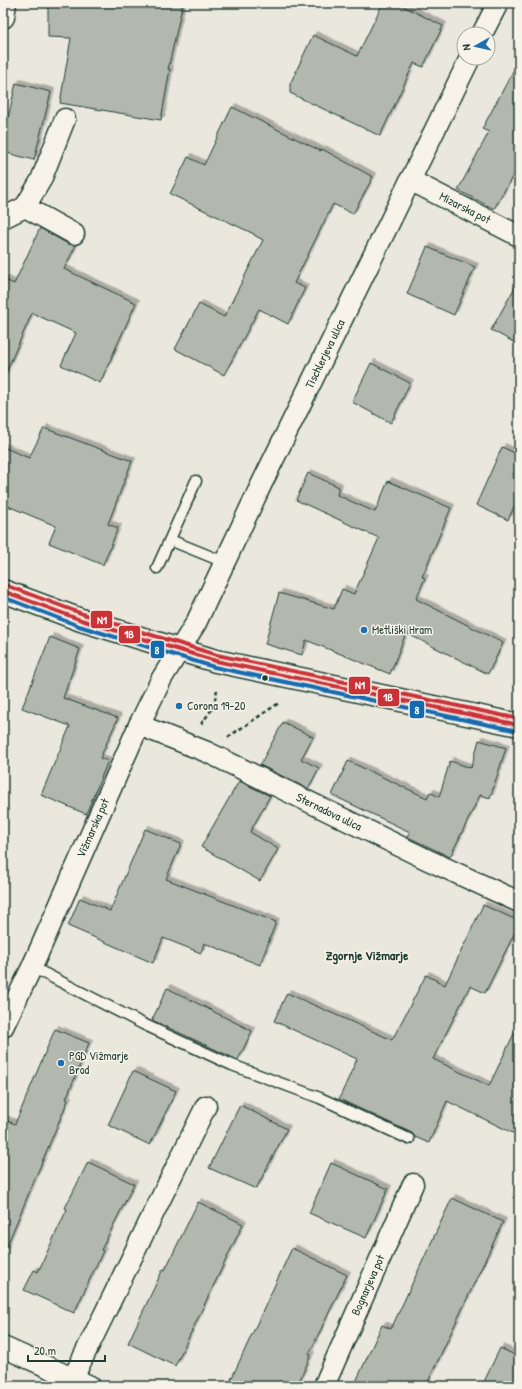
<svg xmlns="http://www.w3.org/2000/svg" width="522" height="1389" viewBox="0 0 522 1389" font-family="'Patrick Hand',sans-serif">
	<defs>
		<filter id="shadow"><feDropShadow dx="3.5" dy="-3.5" stdDeviation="0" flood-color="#0004"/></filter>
	</defs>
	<rect width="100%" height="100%" fill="#eae8dd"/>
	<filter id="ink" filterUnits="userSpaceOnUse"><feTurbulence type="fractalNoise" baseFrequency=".025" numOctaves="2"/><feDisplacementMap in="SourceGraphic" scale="8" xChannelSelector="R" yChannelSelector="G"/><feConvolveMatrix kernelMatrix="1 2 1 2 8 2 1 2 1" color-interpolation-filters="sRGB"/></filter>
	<g filter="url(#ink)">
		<!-- building -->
		<g fill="#b2b8ae" stroke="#1f3d34" filter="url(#shadow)">
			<polygon points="48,3 183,3 168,69 170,69 161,120 60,103 71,38 48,37"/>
			<polygon points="383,3 397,3 443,26 423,67 414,63 380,136 290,93 290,84 313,35 357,56"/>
			<polygon points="519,60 519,165 494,209 458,190 489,132 482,129"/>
			<polygon points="16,83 51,92 34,160 3,152 3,140"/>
			<polygon points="232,107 321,151 322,149 373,177 353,214 333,204 294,283 305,288 288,324 259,309 224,375 175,349 199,304 224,317 263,240 254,235 254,234 170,194 188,157 204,165"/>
			<polygon points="40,228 68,244 76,245 64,269 136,303 100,383 61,365 76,333 32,313 3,379 3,279 14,284"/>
			<polygon points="427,247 475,267 454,315 407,294"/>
			<polygon points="519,280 519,345 491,330"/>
			<polygon points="371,363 410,383 391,423 352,402"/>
			<polygon points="44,428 132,461 108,524 118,528 103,565 49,543 56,526 3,504 3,447 29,458"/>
			<polygon points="502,447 519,455 519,462 512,477 519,480 519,496 508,520 476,505"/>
			<polygon points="308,473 339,487 337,495 375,512 388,481 451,508 422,577 425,578 416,599 503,643 488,674 406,633 390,674 306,640 302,655 265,644 279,593 334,609 342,589 354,594 379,538 296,500"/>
			<polygon points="50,637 80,649 63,698 118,718 100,758 108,761 86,814 41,795 70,726 22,708"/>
			<polygon points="283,722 313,737 301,759 319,768 308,789 260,765"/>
			<polygon points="479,740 506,748 490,798 480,795 450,857 408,837 410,832 332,795 348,761 427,798 430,792 439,797 450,761 471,768"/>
			<polygon points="239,781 270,796 250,832 278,849 260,881 201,847"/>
			<polygon points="145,829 181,844 166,879 276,922 260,965 204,943 201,953 163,938 153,963 68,926 80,898 110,911"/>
			<polygon points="483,905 519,921 519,924 485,993 470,986 433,1059 489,1086 519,1023 519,1136 447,1101 429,1143 415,1137 412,1133 339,1099 357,1059 274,1021 287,993 392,1040 426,975 445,985"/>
			<polygon points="167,988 252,1031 238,1060 152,1020"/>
			<polygon points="55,1029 89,1043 66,1099 68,1100 3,1255 3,1119 15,1124"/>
			<polygon points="133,1071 176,1091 150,1145 108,1125"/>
			<polygon points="240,1105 287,1129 256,1189 209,1168"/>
			<polygon points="88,1162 134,1184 101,1250 103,1251 74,1313 24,1290 34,1270 38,1272 67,1209 65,1208"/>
			<polygon points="331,1163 388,1189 366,1238 309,1213"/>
			<polygon points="452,1198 503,1222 426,1386 354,1386 382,1325 391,1329"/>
			<polygon points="198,1202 243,1224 175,1366 128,1343 163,1269 165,1270"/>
			<polygon points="292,1248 347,1275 309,1354 311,1355 297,1386 228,1386"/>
			<polygon points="500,1348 519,1357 519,1386 482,1386"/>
		</g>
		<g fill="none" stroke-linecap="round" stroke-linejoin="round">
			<defs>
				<g id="service">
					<polyline points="170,540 224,562"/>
					<polyline points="157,568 196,481"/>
					<polyline points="32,967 143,1024 232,1065 320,1098 409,1139"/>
				</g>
				<g id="minor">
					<polyline points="482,34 498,3"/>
					<polyline points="410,180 519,236"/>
					<polyline points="25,207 74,234"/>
					<polyline points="3,218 25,207 41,180 65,119"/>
					<polyline points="139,725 207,752 426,859 519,902"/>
					<polyline points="3,1027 32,967 139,725 162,678 196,623 262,483 470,58"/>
					<polyline points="3,1347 90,1386"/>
					<polyline points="73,1378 206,1106"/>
					<polyline points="324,1386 413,1184"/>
				</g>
				<polyline id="tertiary" points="3,17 5,3"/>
				<polyline id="secondary" points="3,591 81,620 216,661 519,725"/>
			</defs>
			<!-- service casing -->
			<use href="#service" stroke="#1f3d34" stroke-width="13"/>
			<!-- minor casing -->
			<use href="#minor" stroke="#1f3d34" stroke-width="23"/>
			<!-- tertiary casing -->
			<use href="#tertiary" stroke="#1f3d34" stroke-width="25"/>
			<!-- secondary casing -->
			<use href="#secondary" stroke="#1f3d34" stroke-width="25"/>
			<!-- path -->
			<g stroke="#1f3d34" stroke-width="2.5" stroke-dasharray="4 3" stroke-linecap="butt">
				<polyline points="201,724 213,708 217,690"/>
				<polyline points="228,737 279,703"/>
			</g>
			<!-- service -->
			<use href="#service" stroke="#f7f3e8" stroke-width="10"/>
			<!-- minor -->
			<use href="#minor" stroke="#f7f3e8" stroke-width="20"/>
			<!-- tertiary -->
			<use href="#tertiary" stroke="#f7f3e8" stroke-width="22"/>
			<!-- secondary -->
			<use href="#secondary" stroke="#f7f3e8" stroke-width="22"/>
			<defs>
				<polyline id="bus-1" points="3,591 81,620 216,661 519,725"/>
				<polyline id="bus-2" points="3,597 79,626 214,667 518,731"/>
				<polyline id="bus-3" points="5,585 83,614 217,655 519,719"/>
			</defs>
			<!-- bus-1 casing -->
			<use href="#bus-1" stroke="#f7f3e8" stroke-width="7"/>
			<!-- bus-2 casing -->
			<use href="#bus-2" stroke="#f7f3e8" stroke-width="7"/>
			<!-- bus-3 casing -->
			<use href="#bus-3" stroke="#f7f3e8" stroke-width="7"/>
			<!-- bus-1 -->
			<use href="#bus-1" stroke="#c93337" stroke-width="4"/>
			<!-- bus-2 -->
			<use href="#bus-2" stroke="#136ab0" stroke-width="4"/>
			<!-- bus-3 -->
			<use href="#bus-3" stroke="#c93337" stroke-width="4"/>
		</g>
	</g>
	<!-- markers -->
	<g fill="#1f6fb2" stroke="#f7f3e8" stroke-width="1.5">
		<circle cx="364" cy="630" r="4"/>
		<circle cx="179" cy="706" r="4"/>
		<circle cx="61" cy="1063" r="4"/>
	</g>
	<circle fill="#1f3d34" stroke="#f7f3e8" stroke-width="1.5" cx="265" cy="678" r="3.5"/>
	<g text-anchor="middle" stroke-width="3" stroke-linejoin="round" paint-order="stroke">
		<!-- street labels -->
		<g font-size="12" fill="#1f3d34" stroke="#f7f3e8">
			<text transform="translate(465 208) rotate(27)" y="4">Mizarska pot</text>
			<text transform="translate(325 354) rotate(-64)" y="4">Tischlerjeva ulica</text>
			<text transform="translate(329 812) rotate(26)" y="4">Sternadova ulica</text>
			<text transform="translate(93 828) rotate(-66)" y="4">Vižmarska pot</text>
			<text transform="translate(368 1285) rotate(-66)" y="4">Bognarjeva pot</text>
		</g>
		<!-- poi labels -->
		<g font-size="12" fill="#1f3d34" stroke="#f7f3e8" text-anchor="start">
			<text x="372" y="634">Metliški Hram</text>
			<text x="187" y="710">Corona 19-20</text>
			<text x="69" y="1060">PGD Vižmarje<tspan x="69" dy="14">Brod</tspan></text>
		</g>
		<!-- neighbourhood labels -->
		<g font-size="13" font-weight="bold" fill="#1f3d34" stroke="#f7f3e8">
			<text x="367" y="960">Zgornje Vižmarje</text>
		</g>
	</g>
	<g stroke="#f7f3e8" stroke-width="1.5">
		<rect x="90" y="610" width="23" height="19" rx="4" fill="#c93337"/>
		<rect x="118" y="625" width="23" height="19" rx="4" fill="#c93337"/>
		<rect x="150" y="640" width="15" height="19" rx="4" fill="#136ab0"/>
		<rect x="348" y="676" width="23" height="19" rx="4" fill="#c93337"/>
		<rect x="377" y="688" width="23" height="19" rx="4" fill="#c93337"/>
		<rect x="409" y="700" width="16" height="19" rx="4" fill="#136ab0"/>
	</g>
	<g font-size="11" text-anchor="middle" font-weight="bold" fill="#fff">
		<text x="102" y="624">N1</text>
		<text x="129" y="638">1B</text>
		<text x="157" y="654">8</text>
		<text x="360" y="689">N1</text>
		<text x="388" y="701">1B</text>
		<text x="417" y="714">8</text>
	</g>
	<!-- margin -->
	<rect width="522" height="1389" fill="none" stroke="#f7f3e8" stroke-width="16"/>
	<rect x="8" y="8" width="506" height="1373" fill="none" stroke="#1f3d34" stroke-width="1.5" filter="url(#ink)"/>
	<!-- north arrow -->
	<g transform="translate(476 46) rotate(262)"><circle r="19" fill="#f7f3e8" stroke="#a1aaa0"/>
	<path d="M0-3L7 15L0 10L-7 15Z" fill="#1f6fb2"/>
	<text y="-6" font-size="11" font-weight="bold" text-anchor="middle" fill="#1f3d34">N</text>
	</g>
	<!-- scale -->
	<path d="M28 1355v6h77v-6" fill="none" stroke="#1f3d34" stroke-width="2"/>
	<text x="34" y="1355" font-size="12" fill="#1f3d34" stroke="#f7f3e8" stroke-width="3" paint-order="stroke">20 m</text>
</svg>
